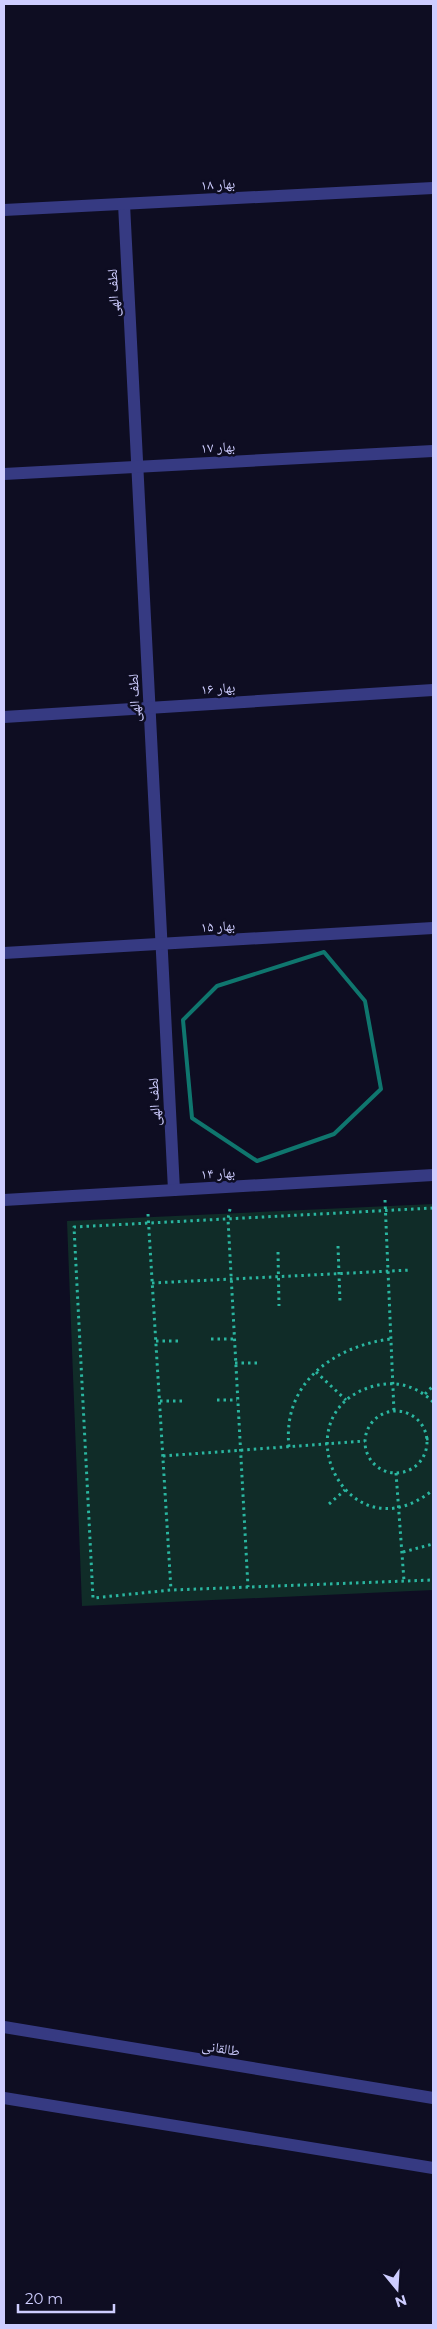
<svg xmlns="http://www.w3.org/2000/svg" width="437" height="2329" viewBox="0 0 437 2329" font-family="Montserrat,'Noto Naskh Arabic',sans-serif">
	<rect width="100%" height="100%" fill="#0e0d22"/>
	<!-- green -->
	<polygon fill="#102c28" points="433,1204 433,1590 82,1606 67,1221"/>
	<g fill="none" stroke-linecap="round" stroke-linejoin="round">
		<!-- path -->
		<g stroke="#2ab6a0" stroke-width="3" stroke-dasharray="2.5 4" stroke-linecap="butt">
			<polyline points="385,1200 394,1412"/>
			<polyline points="433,1208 74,1227 93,1598 171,1590 433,1580"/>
			<polyline points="230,1209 228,1219 248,1587"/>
			<polyline points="148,1214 171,1590"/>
			<polyline points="338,1246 340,1302"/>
			<polyline points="278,1252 279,1306"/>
			<polyline points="152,1283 411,1270"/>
			<polyline points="211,1339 234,1339"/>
			<polyline points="156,1341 180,1341"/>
			<polyline points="235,1363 259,1363"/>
			<polyline points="316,1372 346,1400"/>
			<polyline points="425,1394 433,1386"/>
			<polyline points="217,1400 237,1400"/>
			<polyline points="160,1401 182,1401"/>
			<path d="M433,1402c-16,-16 -37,-22 -59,-16 -96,26 -28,174 59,104"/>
			<circle cx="396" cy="1442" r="31"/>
			<polyline points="426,1439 433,1438"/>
			<path d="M289,1447c-7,-63 43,-100 101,-108"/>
			<polyline points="163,1456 365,1441"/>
			<polyline points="396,1473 404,1581"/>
			<polyline points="329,1504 345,1490"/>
			<polyline points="403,1552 433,1544"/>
		</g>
		<!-- minor -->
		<g stroke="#363a82" stroke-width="12">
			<polyline points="124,204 174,1190"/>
			<polyline points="4,210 433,188"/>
			<polyline points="4,474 433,451"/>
			<polyline points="4,717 433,690"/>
			<polyline points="4,953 433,928"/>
			<polyline points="4,1200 433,1175"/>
		</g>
		<!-- tertiary -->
		<g stroke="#363a82" stroke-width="12">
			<polyline points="4,2027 433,2098"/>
			<polyline points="4,2098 433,2168"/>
		</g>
	</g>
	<!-- marked area -->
	<path fill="none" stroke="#0f766e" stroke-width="4" stroke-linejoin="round" d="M324,952l41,49 16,88 -47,45 -77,27 -65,-43 -9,-98 34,-34z"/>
	<g text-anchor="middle" stroke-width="5" stroke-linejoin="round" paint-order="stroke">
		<!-- street labels -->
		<g font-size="14" fill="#cecdff" stroke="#0e0d22">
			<text transform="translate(218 184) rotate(-3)" y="5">بهار ۱۸</text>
			<text transform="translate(113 293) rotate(-93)" y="5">لطف الهی</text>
			<text transform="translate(218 447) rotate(-3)" y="5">بهار ۱۷</text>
			<text transform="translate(218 688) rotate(-4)" y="5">بهار ۱۶</text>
			<text transform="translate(134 698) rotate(-93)" y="5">لطف الهی</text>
			<text transform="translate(218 926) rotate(-3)" y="5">بهار ۱۵</text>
			<text transform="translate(154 1102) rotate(-93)" y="5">لطف الهی</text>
			<text transform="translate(218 1173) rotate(-3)" y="5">بهار ۱۴</text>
			<text transform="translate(221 2048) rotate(9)" y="5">طالقانی</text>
		</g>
	</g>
	<!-- border -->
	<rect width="437" height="2329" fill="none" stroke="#cecdff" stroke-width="10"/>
	<!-- north arrow -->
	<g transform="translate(397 2289) rotate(162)" stroke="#0e0d22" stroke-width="4" paint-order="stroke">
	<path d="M0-4L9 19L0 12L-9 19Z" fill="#cecdff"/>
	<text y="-8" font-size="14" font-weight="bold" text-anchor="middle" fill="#cecdff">N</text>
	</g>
	<!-- scale -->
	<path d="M18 2304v8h96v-8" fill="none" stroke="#cecdff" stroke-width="2.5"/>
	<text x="25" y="2304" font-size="15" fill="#cecdff" stroke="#0e0d22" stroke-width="4" paint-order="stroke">20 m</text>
</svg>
